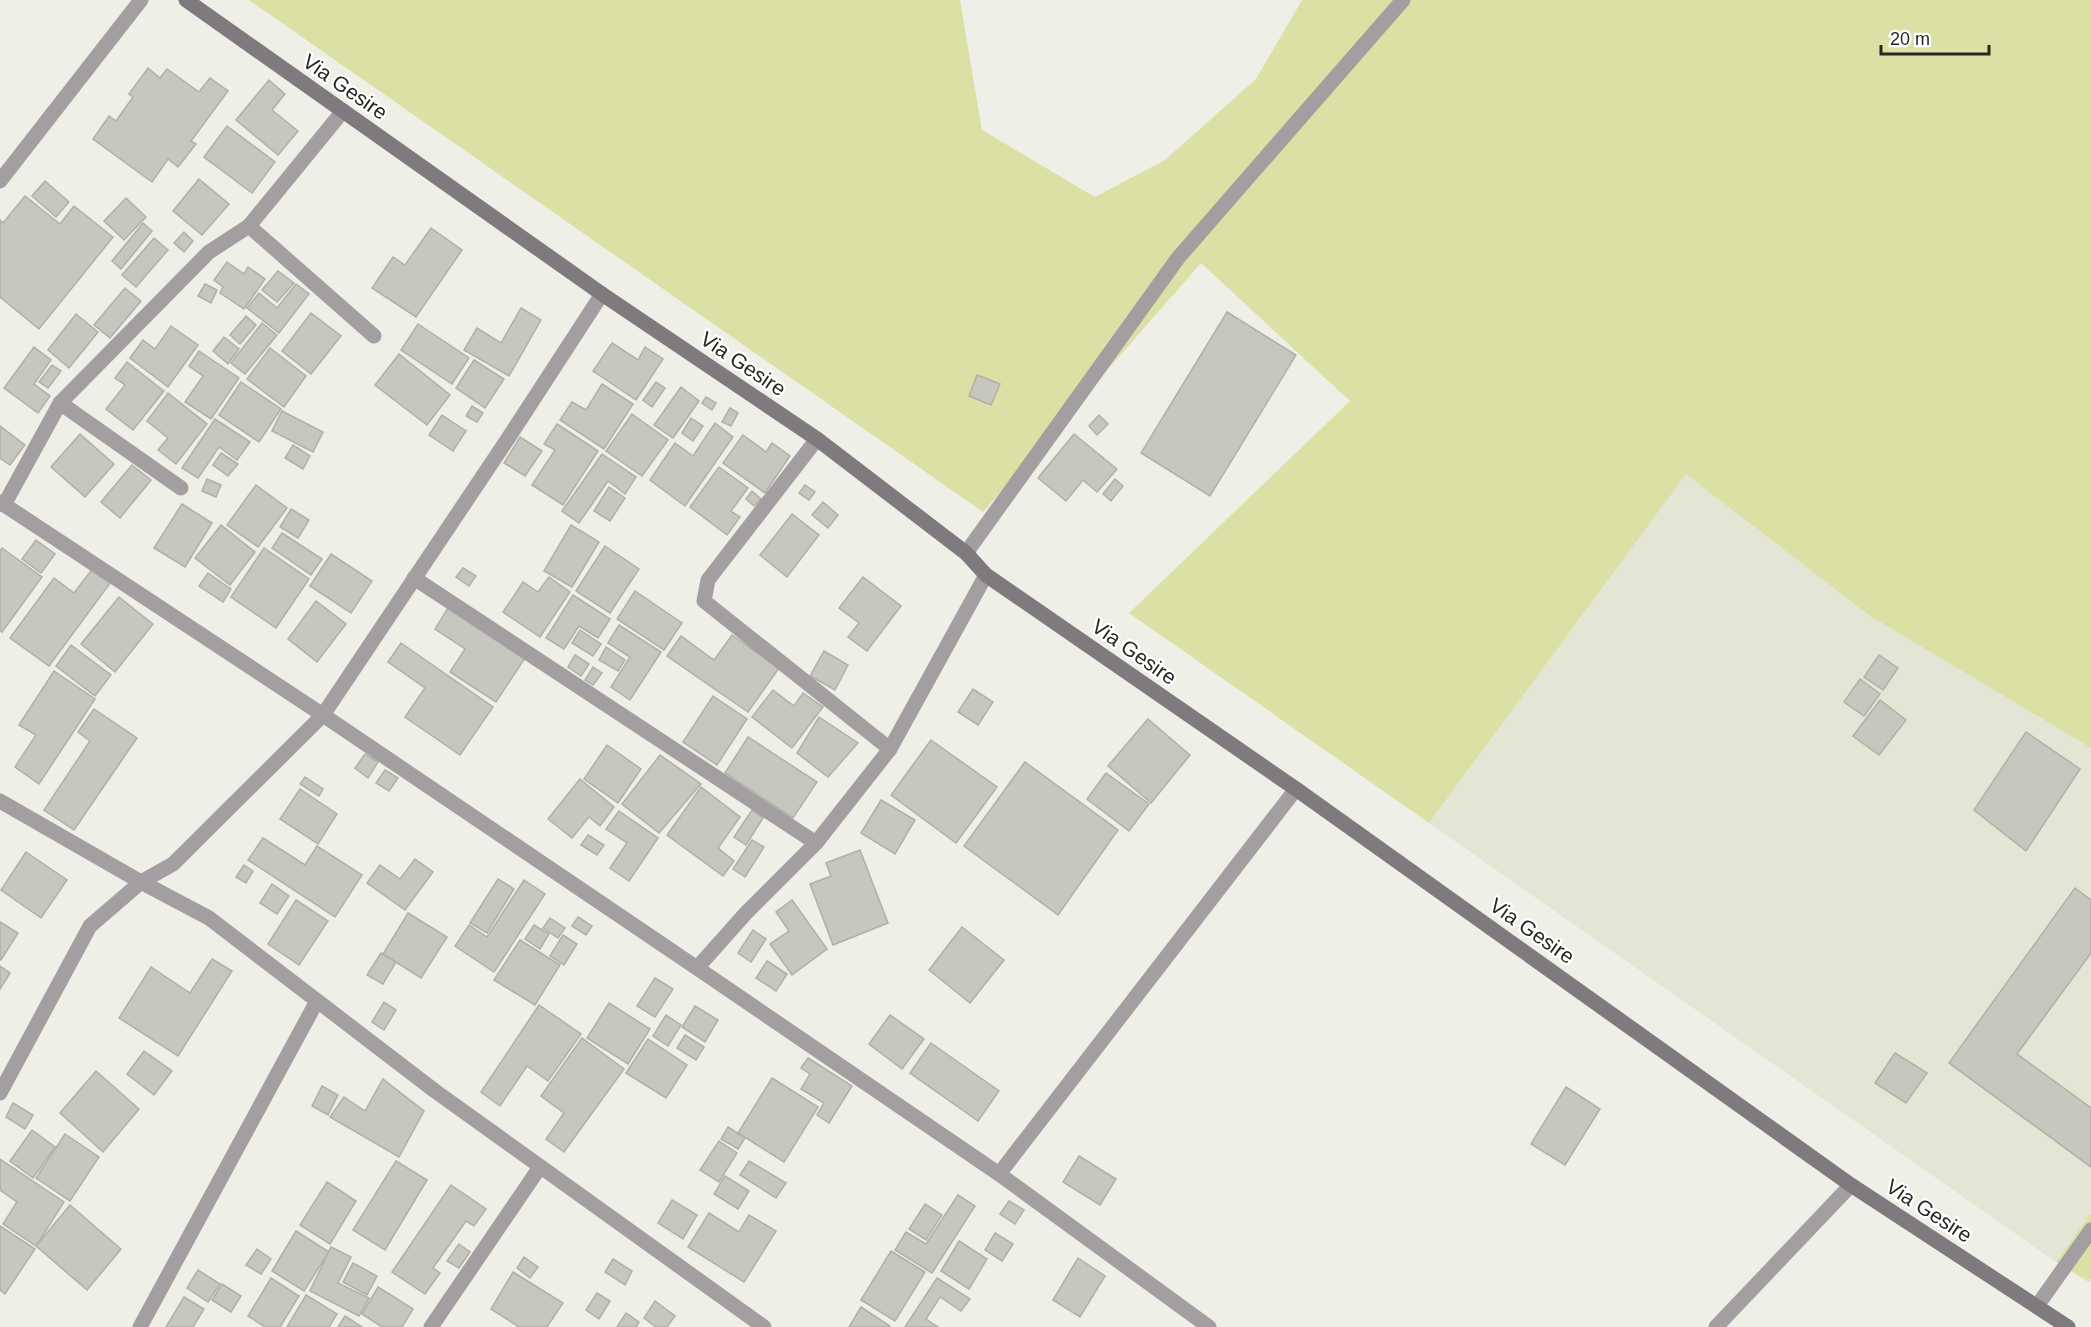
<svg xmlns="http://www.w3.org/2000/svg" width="2091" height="1327" viewBox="0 0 2091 1327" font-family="Helvetica,sans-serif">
	<rect width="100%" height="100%" fill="#eeefe6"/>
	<!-- built -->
	<polygon fill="#e3e6d5" points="1686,473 1870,616 2091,748 2091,1213 2056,1262 1429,823"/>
	<!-- green -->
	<g fill="#dbe1a5">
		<polygon points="249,0 960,0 982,130 1095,197 1165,160 1256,79 1302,0 2091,0 2091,748 1870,616 1686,474 1429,823 1129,613 1350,401 1201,263 983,512"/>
		<polygon points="2091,1213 2091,1279 2089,1282 2056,1262"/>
	</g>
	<!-- building -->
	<g fill="#c6c8bf" stroke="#afb0a7" stroke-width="1.5">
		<polygon points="148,68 160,78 167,69 199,92 210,78 228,91 191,141 196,144 178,167 168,159 152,182 93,139 109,116 116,121 133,97 129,94"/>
		<polygon points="269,80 285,94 272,110 298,131 278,155 236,120"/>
		<polygon points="227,126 275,162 252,193 204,157"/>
		<polygon points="199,179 229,204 202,235 173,211"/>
		<polygon points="45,181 69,202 56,217 32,196"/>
		<polygon points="25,196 60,224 74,206 113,237 39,329 0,297 0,220 3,223"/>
		<polygon points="126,198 146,217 124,240 104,221"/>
		<polygon points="143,223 152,231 121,269 112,261"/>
		<polygon points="431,228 462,250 416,317 372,288 393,257 405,265"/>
		<polygon points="184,232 193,241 184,252 174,243"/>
		<polygon points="154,238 168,250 136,287 122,275"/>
		<polygon points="227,262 244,274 248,267 265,279 244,309 220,293 223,287 214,280"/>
		<polygon points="278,271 294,283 277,302 262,290"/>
		<polygon points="205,284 217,290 211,303 198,296"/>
		<polygon points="296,284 309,294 279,333 247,308 259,293 277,308"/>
		<polygon points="125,288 141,301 110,338 94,325"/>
		<polygon points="521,308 541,320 509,376 464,350 477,328 501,343"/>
		<polygon points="1227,312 1296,355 1210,496 1141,453"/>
		<polygon points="311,313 341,336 311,374 282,351"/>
		<polygon points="76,314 98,332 69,368 48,350"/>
		<polygon points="246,316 256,325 240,344 230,335"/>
		<polygon points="262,323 277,335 245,374 231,363"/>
		<polygon points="418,324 469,358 452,384 401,350"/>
		<polygon points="171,326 198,345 168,387 130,358 143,340 155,349"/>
		<polygon points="224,337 239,349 228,364 213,351"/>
		<polygon points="612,343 638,360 645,347 663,359 636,400 593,371"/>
		<polygon points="34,347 51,360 34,384 50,396 38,413 4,388"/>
		<polygon points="270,348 306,376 284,407 247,379"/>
		<polygon points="199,351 239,378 211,419 185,402 203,376 189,366"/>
		<polygon points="399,354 450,395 427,425 375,385"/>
		<polygon points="474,360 504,379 485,408 456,388"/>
		<polygon points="127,362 164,391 133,430 106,409 125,385 115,378"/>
		<polygon points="52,365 61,371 48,388 39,382"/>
		<polygon points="977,375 1000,384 991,405 969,396"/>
		<polygon points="241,382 281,409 259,442 219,415"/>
		<polygon points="656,382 665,388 652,407 643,400"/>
		<polygon points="602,384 633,404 604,449 560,420 572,402 586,410"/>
		<polygon points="681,387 699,401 673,438 654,425"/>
		<polygon points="168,393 207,424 176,464 158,450 168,438 147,421"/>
		<polygon points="706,397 716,403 712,410 702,403"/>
		<polygon points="472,406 483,413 477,422 466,416"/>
		<polygon points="730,408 738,413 731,426 722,422"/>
		<polygon points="282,411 323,432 313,452 272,431"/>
		<polygon points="632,414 668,440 642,476 606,451"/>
		<polygon points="442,415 466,431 453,451 429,435"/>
		<polygon points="1099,415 1108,424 1097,435 1089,426"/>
		<polygon points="691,418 703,426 693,441 682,433"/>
		<polygon points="215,419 250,442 237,460 219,447 198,478 182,468"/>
		<polygon points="715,423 733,437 685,506 650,480 675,443 693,456"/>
		<polygon points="557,424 598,451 563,505 532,485 555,450 544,444"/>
		<polygon points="0,426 25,445 10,465 0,458"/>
		<polygon points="80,434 114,464 85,497 51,467"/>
		<polygon points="1074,434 1117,469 1097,492 1083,480 1066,501 1038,478"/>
		<polygon points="743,435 766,452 772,443 790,456 765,493 723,463"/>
		<polygon points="520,437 542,451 525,476 504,463"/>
		<polygon points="293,445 310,456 303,469 285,458"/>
		<polygon points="221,453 238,464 228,476 213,465"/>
		<polygon points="602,454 636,477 625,494 608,481 579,523 562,511"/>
		<polygon points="132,465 151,480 120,518 101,502"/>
		<polygon points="719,467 748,488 731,511 740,517 727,535 690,507"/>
		<polygon points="207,479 221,485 216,497 202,491"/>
		<polygon points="1115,479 1123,486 1111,501 1103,494"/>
		<polygon points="256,485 287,508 258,547 227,525"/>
		<polygon points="805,485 815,492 809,500 799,493"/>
		<polygon points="609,487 625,498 610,521 594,511"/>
		<polygon points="752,491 761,499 754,506 746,499"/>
		<polygon points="823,502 838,515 828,528 812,515"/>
		<polygon points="182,504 212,523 185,567 154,548"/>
		<polygon points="291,509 309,520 298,538 280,527"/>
		<polygon points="792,514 819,535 787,577 760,555"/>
		<polygon points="221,525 255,552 230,585 195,558"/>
		<polygon points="571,525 599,542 572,587 544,571"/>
		<polygon points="282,533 322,559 311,575 272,548"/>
		<polygon points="36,540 55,554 41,573 22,559"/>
		<polygon points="605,546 639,569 610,613 576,591"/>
		<polygon points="2,548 42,577 2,632 0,630 0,551"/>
		<polygon points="264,548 309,579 276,628 231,597"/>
		<polygon points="331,554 372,581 351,613 310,586"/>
		<polygon points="93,568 111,582 49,666 10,638 54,578 74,593"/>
		<polygon points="463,568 476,576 469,586 456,577"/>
		<polygon points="208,573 231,589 223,602 199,586"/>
		<polygon points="549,577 570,592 540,637 503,612 523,582 538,592"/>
		<polygon points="863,577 901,606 867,651 848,637 859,623 839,608"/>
		<polygon points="635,591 682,623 664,650 617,619"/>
		<polygon points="573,595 610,619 598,638 579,626 564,649 546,638"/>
		<polygon points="119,597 153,624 115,672 81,644"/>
		<polygon points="316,601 346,624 317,662 288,639"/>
		<polygon points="448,608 525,658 496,702 450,672 465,649 435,629"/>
		<polygon points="619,625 661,652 630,700 611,687 630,657 608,643"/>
		<polygon points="580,630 601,644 593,656 572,643"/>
		<polygon points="732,635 779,668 748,712 667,656 681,636 714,660"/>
		<polygon points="401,643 493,707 460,755 405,717 425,688 388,662"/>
		<polygon points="71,645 111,675 95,696 56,666"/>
		<polygon points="606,647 625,660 618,671 599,660"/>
		<polygon points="824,651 848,665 835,690 810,676"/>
		<polygon points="575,655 589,664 581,676 568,667"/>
		<polygon points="1879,655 1898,668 1883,690 1864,677"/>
		<polygon points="593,667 602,673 593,685 585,680"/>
		<polygon points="54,671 95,699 39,784 15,767 36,735 19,725"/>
		<polygon points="1860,679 1880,694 1864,716 1844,702"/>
		<polygon points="973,689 993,702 978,725 958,712"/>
		<polygon points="773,690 794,706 803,693 823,707 792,748 752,717"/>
		<polygon points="713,696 747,719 717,765 683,742"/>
		<polygon points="1880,700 1906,720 1879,755 1853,736"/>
		<polygon points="94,709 137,738 74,830 44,810 90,741 78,732"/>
		<polygon points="819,717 858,743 828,777 797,753"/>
		<polygon points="1148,719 1190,755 1151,803 1108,766"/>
		<polygon points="2026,732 2080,769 2026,851 1974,810"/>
		<polygon points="748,737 817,782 793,818 725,773"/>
		<polygon points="931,740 997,787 956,843 891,795"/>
		<polygon points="607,745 641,769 618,803 584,779"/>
		<polygon points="365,754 378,762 368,778 355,768"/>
		<polygon points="660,755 701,784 659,833 622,804"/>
		<polygon points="1025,762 1118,830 1058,915 964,846"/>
		<polygon points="385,770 398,778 389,791 376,783"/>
		<polygon points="1106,773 1149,804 1129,831 1087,799"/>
		<polygon points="305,777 323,789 319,796 300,784"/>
		<polygon points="580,779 614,807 600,826 589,817 572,838 548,819"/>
		<polygon points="701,787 740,817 718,848 734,861 723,876 667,835"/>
		<polygon points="300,789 337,814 318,844 280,819"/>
		<polygon points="881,800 915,820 895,854 861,833"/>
		<polygon points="752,810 763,818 746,845 734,837"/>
		<polygon points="619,811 658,838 629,881 610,868 627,843 606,829"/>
		<polygon points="588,835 604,845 597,855 581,845"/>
		<polygon points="263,838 305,865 317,846 362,875 335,917 248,860"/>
		<polygon points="752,840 764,847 745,877 733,869"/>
		<polygon points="860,850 888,923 833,945 810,884 831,876 826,863"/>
		<polygon points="26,852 67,880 41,918 1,890"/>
		<polygon points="415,859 433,872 405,910 367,883 380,865 400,879"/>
		<polygon points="244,865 253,871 246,883 236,877"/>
		<polygon points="498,879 514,889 487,933 470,923"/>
		<polygon points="524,880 545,894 494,972 455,946 469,925 487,937"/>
		<polygon points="272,884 289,896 277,914 260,903"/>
		<polygon points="2075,888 2091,900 2091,953 2017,1054 2091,1108 2091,1167 1949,1063"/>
		<polygon points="296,900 328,921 299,965 268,944"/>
		<polygon points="792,900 827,949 792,975 770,944 789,931 776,912"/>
		<polygon points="408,913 447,937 421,978 383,954"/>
		<polygon points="578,917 592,926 586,935 572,926"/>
		<polygon points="550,918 565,928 558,938 543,928"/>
		<polygon points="0,922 18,933 1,960 0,959"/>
		<polygon points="534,925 549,934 540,949 525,939"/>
		<polygon points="962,927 1004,960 970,1003 929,970"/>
		<polygon points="753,930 766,939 751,962 738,953"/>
		<polygon points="563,935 577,944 564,965 550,956"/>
		<polygon points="520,940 560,965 535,1005 494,980"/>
		<polygon points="381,953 396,962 383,984 367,975"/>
		<polygon points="212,959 232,971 178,1056 119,1018 151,967 190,993"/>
		<polygon points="767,961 787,974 776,991 756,978"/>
		<polygon points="0,966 10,973 0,989"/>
		<polygon points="655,978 673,989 655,1017 637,1006"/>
		<polygon points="384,1002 396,1010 384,1030 372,1022"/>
		<polygon points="609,1003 650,1029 628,1064 587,1038"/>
		<polygon points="539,1005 581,1034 548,1081 527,1066 500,1106 481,1092"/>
		<polygon points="695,1006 718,1020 705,1042 682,1027"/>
		<polygon points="666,1015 681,1025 668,1046 653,1036"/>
		<polygon points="890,1015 924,1039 902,1069 869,1044"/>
		<polygon points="685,1035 704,1047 696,1060 677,1048"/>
		<polygon points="582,1038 624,1069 564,1152 546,1139 564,1113 541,1096"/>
		<polygon points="648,1039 687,1065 666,1098 626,1073"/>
		<polygon points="931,1043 999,1091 978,1121 910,1073"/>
		<polygon points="144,1051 172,1071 154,1095 127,1074"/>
		<polygon points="1895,1053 1927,1073 1906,1103 1875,1083"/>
		<polygon points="808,1058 852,1086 829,1123 817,1115 824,1103 801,1089 810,1074 801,1068"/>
		<polygon points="96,1071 139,1109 103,1152 60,1113"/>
		<polygon points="772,1078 818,1107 784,1162 738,1133"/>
		<polygon points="383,1079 424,1111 399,1157 330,1117 344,1097 365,1111"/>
		<polygon points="322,1086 338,1095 328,1115 312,1106"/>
		<polygon points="1566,1087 1600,1109 1565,1165 1531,1144"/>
		<polygon points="13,1103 33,1115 25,1129 6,1117"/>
		<polygon points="728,1127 745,1138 738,1149 721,1139"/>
		<polygon points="32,1130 55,1147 33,1178 10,1161"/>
		<polygon points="65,1134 99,1157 70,1201 36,1178"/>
		<polygon points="719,1141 737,1153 719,1182 700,1170"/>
		<polygon points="1079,1156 1116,1179 1100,1205 1063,1182"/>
		<polygon points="0,1159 64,1202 36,1246 3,1224 17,1202 0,1190"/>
		<polygon points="396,1161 427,1180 385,1250 353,1230"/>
		<polygon points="749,1161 786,1183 776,1198 740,1175"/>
		<polygon points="725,1176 749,1191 738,1209 714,1194"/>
		<polygon points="327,1182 356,1201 330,1244 300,1225"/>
		<polygon points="451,1185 486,1209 474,1226 466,1221 433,1268 440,1273 425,1294 392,1272"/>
		<polygon points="958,1195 975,1206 932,1273 895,1250 906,1232 926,1244"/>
		<polygon points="672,1200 697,1215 683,1239 658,1223"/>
		<polygon points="1009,1201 1024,1210 1015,1224 1000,1214"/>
		<polygon points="925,1204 942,1215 926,1240 909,1229"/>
		<polygon points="70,1205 121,1249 87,1290 36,1246"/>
		<polygon points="709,1213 739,1232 749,1215 776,1231 744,1282 688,1247"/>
		<polygon points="0,1226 35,1249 5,1294 0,1290"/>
		<polygon points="296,1231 329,1252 304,1291 272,1271"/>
		<polygon points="995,1233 1013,1244 1002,1261 985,1250"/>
		<polygon points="959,1241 987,1259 969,1289 941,1271"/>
		<polygon points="459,1244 470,1252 459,1268 447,1261"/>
		<polygon points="331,1247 351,1257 338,1283 369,1298 359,1316 310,1291"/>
		<polygon points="257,1249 271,1259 261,1274 246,1265"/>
		<polygon points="891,1251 925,1272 895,1321 861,1300"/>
		<polygon points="524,1257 538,1267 530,1278 517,1268"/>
		<polygon points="1078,1258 1105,1276 1080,1317 1053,1300"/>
		<polygon points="613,1259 632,1271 625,1285 605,1272"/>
		<polygon points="353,1263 377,1276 367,1295 343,1282"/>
		<polygon points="198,1270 220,1284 208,1302 187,1288"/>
		<polygon points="513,1272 563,1303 547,1327 519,1327 491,1309"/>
		<polygon points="271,1278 299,1296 280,1327 265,1327 248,1316"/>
		<polygon points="937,1278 970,1299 961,1311 940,1297 926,1319 938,1327 905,1327"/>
		<polygon points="222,1284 241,1296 231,1312 212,1300"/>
		<polygon points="378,1287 413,1309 402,1327 382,1327 362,1314"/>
		<polygon points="597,1293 610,1301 599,1319 586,1310"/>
		<polygon points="306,1295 337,1314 329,1327 287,1327"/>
		<polygon points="184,1297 204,1309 193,1327 166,1327"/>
		<polygon points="655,1301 675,1316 667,1327 656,1327 644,1318"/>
		<polygon points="861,1307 890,1326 889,1327 849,1327"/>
		<polygon points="626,1313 639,1322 636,1327 617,1327"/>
		<polygon points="345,1316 362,1327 338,1327"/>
	</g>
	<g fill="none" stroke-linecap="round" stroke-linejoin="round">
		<!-- street -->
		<g stroke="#a39fa1" stroke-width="15">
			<polyline points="0,181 141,0"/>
			<polyline points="249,226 374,336"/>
			<polyline points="60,403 181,488"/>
			<polyline points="817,439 708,580 704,601 890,749"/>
			<polyline points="0,502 323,715 697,968 999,1174 1209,1327"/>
			<polyline points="4,505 60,403 209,252 249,226 343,111"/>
			<polyline points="966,553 1178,258 1403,0"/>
			<polyline points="414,578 816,843"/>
			<polyline points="0,801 141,882 209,918 435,1091 764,1327"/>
			<polyline points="697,968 746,913 816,843 890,749 986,575"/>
			<polyline points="0,1093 90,926 141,882 173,864 323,715 507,440 602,294"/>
			<polyline points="999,1174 1296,789"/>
			<polyline points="2037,1306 2091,1230"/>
			<polyline points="140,1327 317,1001"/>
			<polyline points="431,1327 540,1167"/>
			<polyline points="1716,1327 1851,1185"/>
		</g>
		<!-- secondary -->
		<polyline stroke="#7f7a7d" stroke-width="15" points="186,0 602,294 817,439 966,553 986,575 1296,789 1851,1185 2068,1327"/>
	</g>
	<g text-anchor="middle" stroke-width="4.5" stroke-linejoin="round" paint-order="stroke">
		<!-- street labels -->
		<g font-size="21" fill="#262623" stroke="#fff">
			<text transform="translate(345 87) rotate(35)" y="7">Via Gesire</text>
			<text transform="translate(743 364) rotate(34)" y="7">Via Gesire</text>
			<text transform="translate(1134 652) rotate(35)" y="7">Via Gesire</text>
			<text transform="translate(1532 931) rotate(35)" y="7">Via Gesire</text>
			<text transform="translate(1929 1211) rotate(33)" y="7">Via Gesire</text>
		</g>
	</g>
	<!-- scale -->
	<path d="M1881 45v9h108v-9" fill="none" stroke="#262623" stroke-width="3"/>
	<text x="1890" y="45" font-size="18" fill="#262623" stroke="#ffffff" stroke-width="4.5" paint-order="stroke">20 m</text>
</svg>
